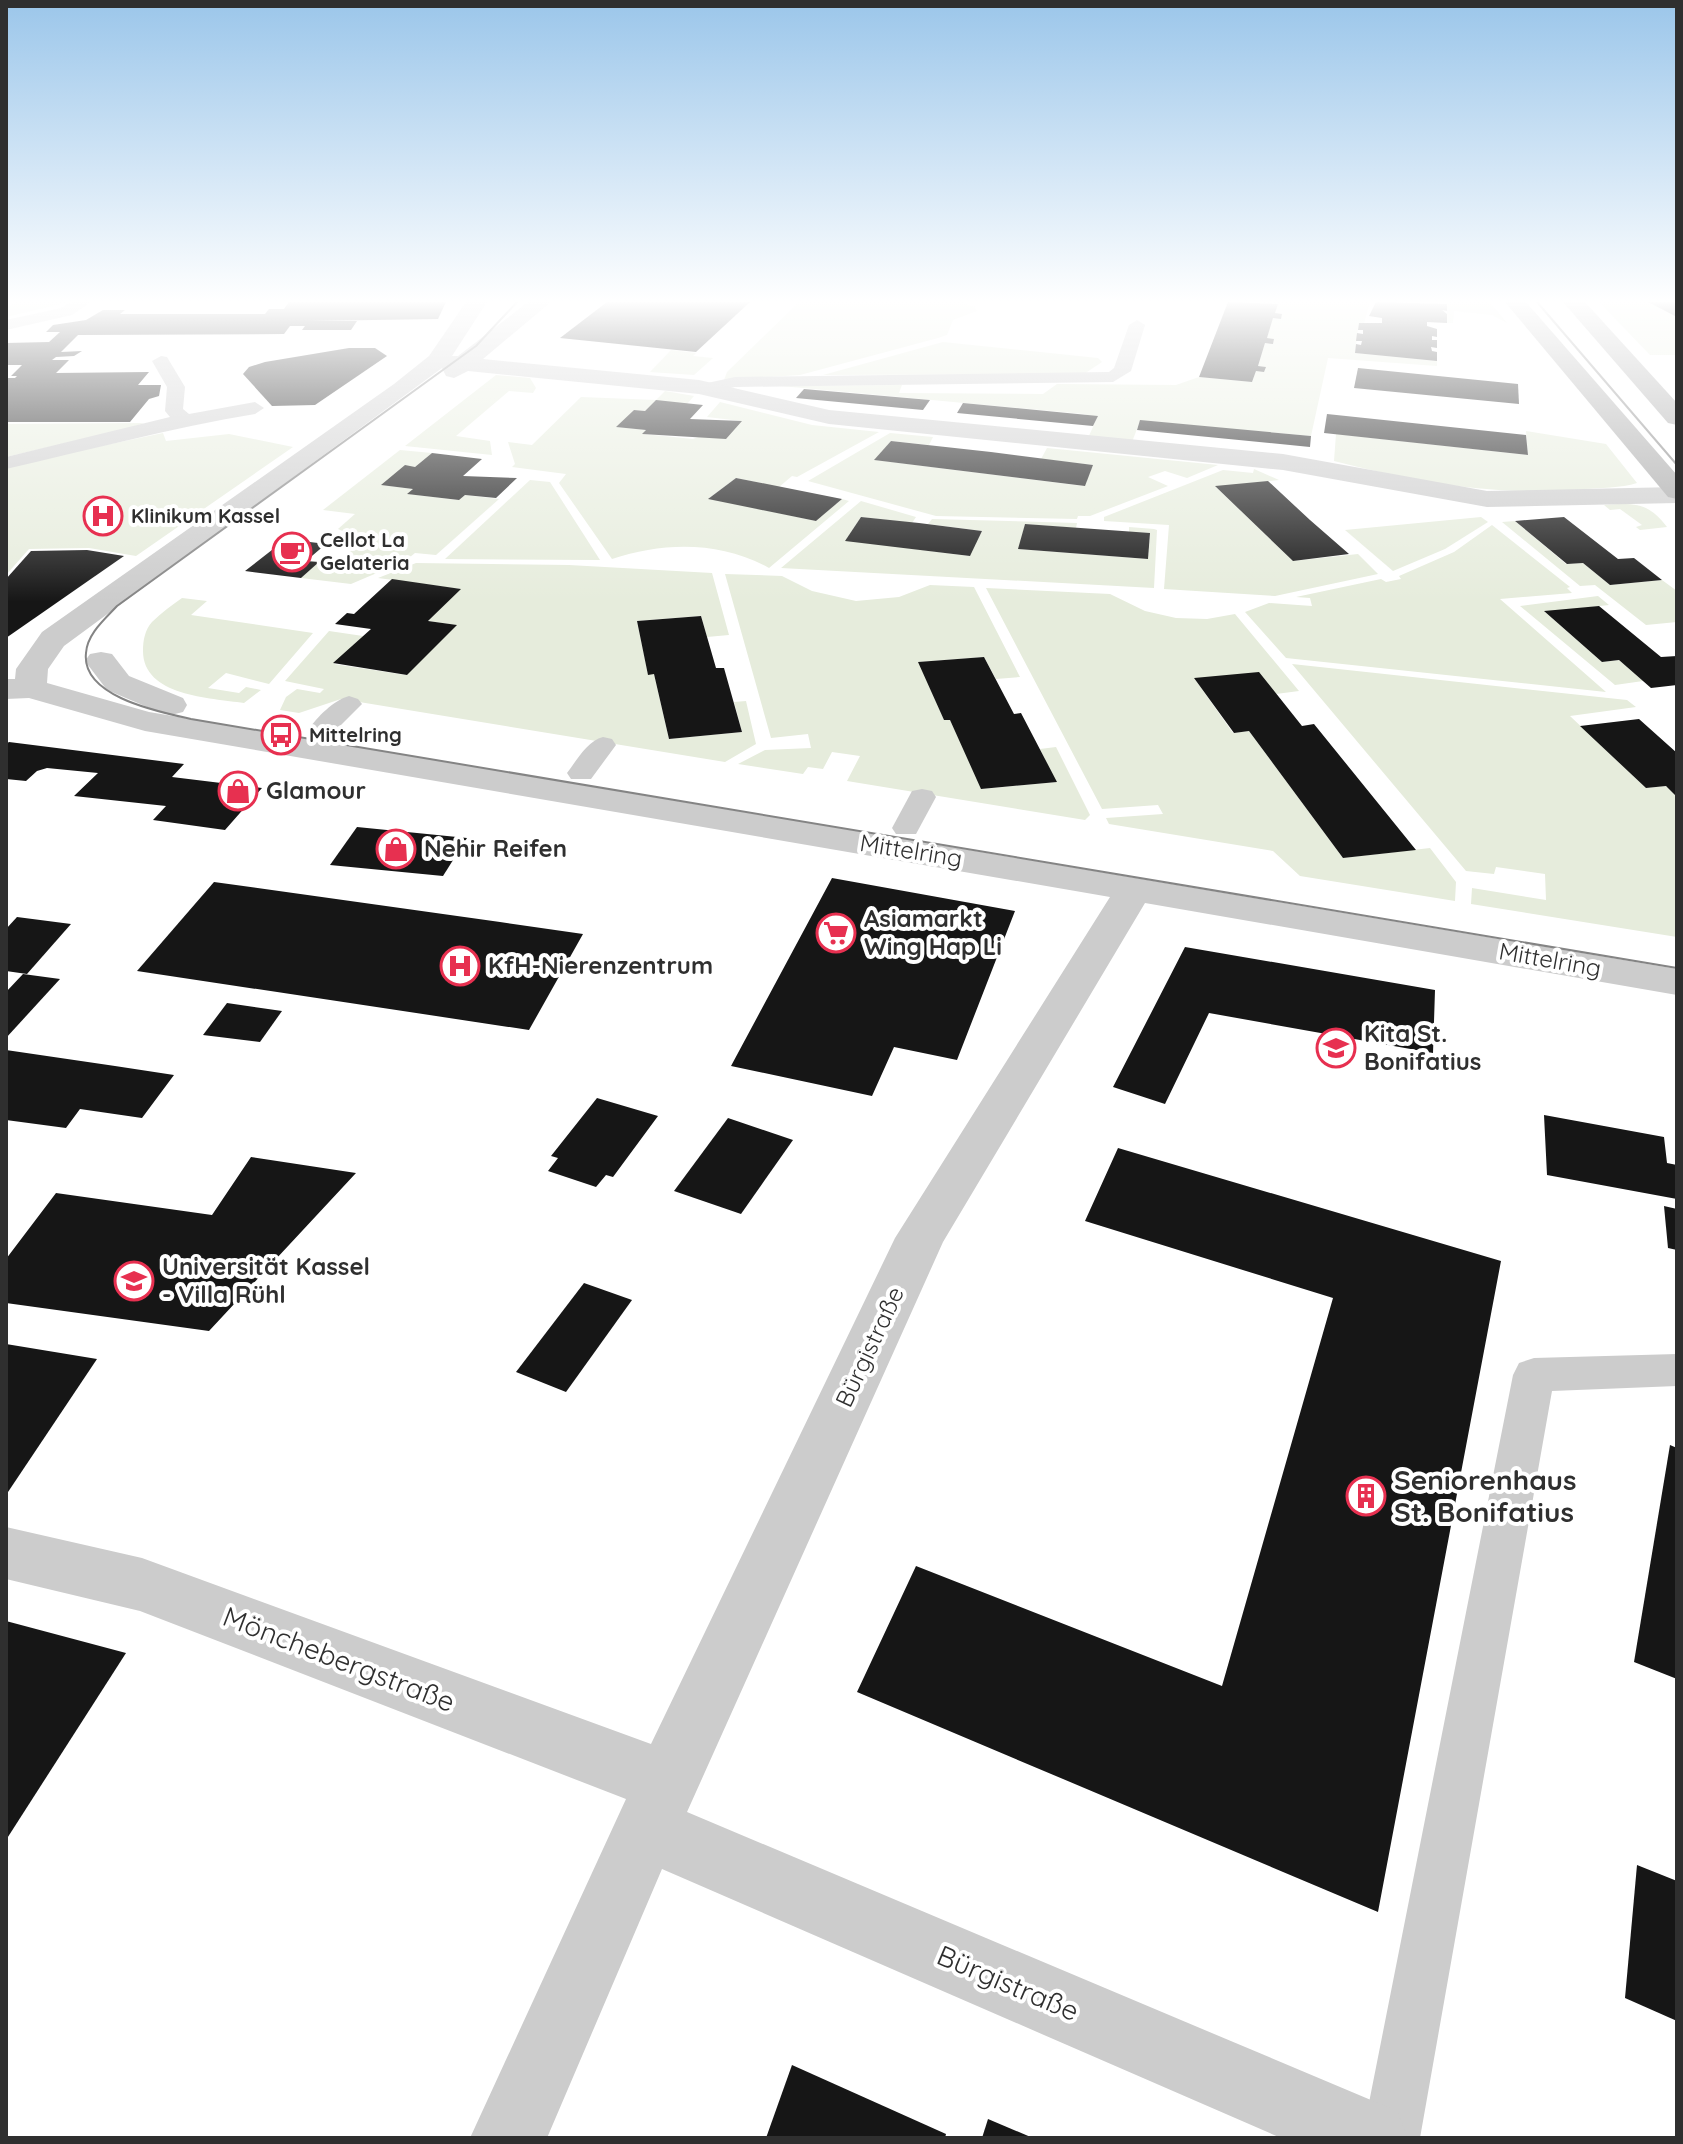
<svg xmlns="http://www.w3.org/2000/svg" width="1683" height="2144" viewBox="0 0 1683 2144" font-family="Quicksand,sans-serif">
	<rect width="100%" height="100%" fill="#fff"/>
	<!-- green -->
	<g fill="#e6ecdc">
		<polygon points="14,302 70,302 6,317 6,309"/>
		<polygon points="799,302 960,302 975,307 977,311 953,320 947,335 938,338 800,375 724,380 727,372"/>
		<polygon points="1257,302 1370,302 1364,323 1359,323 1355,353 1437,361 1437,366 1328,358 1311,436 1143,421 1140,421 1132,442 1088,438 1097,418 1084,414 781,386 902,385 899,393 1043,394 1057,384 1176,385 1199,377 1252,382 1256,371 1264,371 1265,367 1258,366 1265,343 1273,344 1274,340 1267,338 1273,318 1280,319 1282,315 1275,313 1277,304"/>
		<polygon points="1447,302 1490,302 1507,323 1492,315 1454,311 1453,323 1447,323"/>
		<polygon points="1599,302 1648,302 1677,316 1677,355 1650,355"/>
		<polygon points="943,342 1098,358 1102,362 1084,374 823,375"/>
		<polygon points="671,350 696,353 693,356 713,358 694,375 650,372"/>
		<polygon points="496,375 530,378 536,388 533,393 509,391 456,436 490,441 492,455 405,446"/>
		<path d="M665,391l29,5 -7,8 -31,-3 -11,10 -11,-1 -17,17 29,3 -3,4 50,5 48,-18 -34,-4 13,-15 92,23 67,7 -82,45 -5,-1 -13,11 -43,-9 -27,20 107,23 26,-22 7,2 -80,67c-49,-27 -105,-26 -157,-9l-53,-76 7,-9 -54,-7 3,-3 -7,-22 24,3 49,-48 75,3z"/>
		<polygon points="144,423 126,429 6,457 6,424"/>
		<path d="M1526,431l80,13 31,39c-16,5 -37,5 -54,6 -87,8 -166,-7 -249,-28l2,-27 192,21z"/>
		<polygon points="163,433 166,441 229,434 293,447 136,556 89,548 29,549 6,575 6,466"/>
		<polygon points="890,433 933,437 929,445 891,441 875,460 1084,486 1093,465 1041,459 1047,448 1218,465 1187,478 1165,471 1148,477 1168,486 1090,516 1078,516 1077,519 936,516 808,481"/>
		<polygon points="400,450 432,453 415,467 405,466 383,485 413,489 408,494 458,500 465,495 499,499 436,555 415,553 405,561 351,584 301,578 319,562 337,563 363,540 338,529 355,514 323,510"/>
		<polygon points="1254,469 1279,480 1216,487 1293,561 1358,554 1378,574 1275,596 1164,589 1169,525 1104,521 1104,517 1223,470 1253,473"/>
		<polygon points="530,480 550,482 600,560 445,559"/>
		<polygon points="861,501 916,517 912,523 861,517 846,540 969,556 982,531 928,524 932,519 1077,523 1076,528 1025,524 1019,549 1148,559 1150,533 1129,532 1129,527 1154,529 1157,530 1154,588 781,568"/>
		<path d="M1604,505c30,-2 44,-3 63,22l-27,3 -4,-3 6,-2 -22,-16 -10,1z"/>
		<polygon points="1481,517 1488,522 1445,549 1393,571 1345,530"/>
		<polygon points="1515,521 1566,564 1583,563 1610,585 1662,580 1677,591 1677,622 1646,625 1595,585 1580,586 1502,522"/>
		<polygon points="1492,525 1570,587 1567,588 1572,593 1500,599 1606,692 1286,658 1245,612 1269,603 1312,606 1310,598 1296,597 1381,579 1386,582 1401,579 1399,576 1454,552"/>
		<polygon points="416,563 569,565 712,573 729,635 707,637 701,616 637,621 648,674 654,674 669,739 742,732 734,702 746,701 756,744 725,762 341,699 299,713 280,710 286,697 297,689 320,693 324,689 285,681 329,631 363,636 334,664 406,675 456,625 428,621 460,589 378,578"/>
		<polygon points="725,574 782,576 812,591 856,601 899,597 930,585 974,587 1020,677 996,679 984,657 919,662 944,720 950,720 982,789 1056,782 1040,749 1056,747 1090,815 1085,820 847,781 860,756 832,752 823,769 808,767 803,774 738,764 765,750 811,748 808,734 771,738"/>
		<polygon points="986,588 1110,594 1145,611 1176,618 1207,619 1235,614 1299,691 1276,694 1194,678 1233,733 1249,731 1343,858 1430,848 1456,882 1455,901 1300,876 1273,851 1109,824 1106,818 1163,814 1158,805 1102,809"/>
		<polygon points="1598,596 1609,605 1545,612 1602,662 1619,660 1643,681 1615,685 1520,606"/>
		<path d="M182,598l25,3 -16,14 122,18 -44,51 -43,-11 -18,15 31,5 7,-6 15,3 -17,13c-34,-5 -101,-7 -101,-52 0,-11 2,-21 9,-29 9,-9 20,-17 30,-24z"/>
		<polygon points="1292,664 1627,700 1636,707 1570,716 1646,788 1666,786 1677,797 1677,937 1471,904 1472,888 1546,900 1545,874 1496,867 1494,874 1466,871"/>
	</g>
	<!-- building -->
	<g fill="#161616">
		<polygon points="289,302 446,302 438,319 308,321 357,321 351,330 302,330 305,326 290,326 284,334 78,335 61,352 82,351 74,356 56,357 52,360 69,360 56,373 149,372 138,385 161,385 159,396 149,399 130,422 6,422 6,378 15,378 17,376 11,376 22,365 6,365 6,343 49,342 60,332 46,332 53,325 86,320 103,310 125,310 120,314 265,314 269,309 284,309"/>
		<polygon points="607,302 750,302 696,352 560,338"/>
		<polygon points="1228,302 1278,304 1275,313 1282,314 1281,319 1273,318 1267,338 1274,339 1273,344 1265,343 1258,366 1266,367 1264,372 1256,371 1252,382 1199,377"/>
		<polygon points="1376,302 1447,304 1447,311 1442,310 1447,314 1447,323 1427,322 1427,326 1437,329 1437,337 1432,336 1432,340 1437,340 1437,348 1431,347 1432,351 1437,352 1437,361 1355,353 1356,344 1361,345 1362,341 1356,341 1357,333 1363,334 1363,330 1358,330 1359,323 1382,323 1382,318 1369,316"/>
		<polygon points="1648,302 1677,302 1677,316 1675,316"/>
		<polygon points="349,348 375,348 387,356 315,405 272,406 243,374 249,367 265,362"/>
		<polygon points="1358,368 1518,384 1519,404 1354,388"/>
		<polygon points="804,389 930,400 923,410 796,398"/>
		<polygon points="656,400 703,405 690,419 742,421 726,439 642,434 646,430 616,427 634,410 645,411"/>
		<polygon points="963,403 1098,416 1093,426 957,413"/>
		<polygon points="1327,414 1526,435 1528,455 1324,433"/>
		<polygon points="1140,420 1311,436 1310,447 1137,430"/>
		<polygon points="891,441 991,452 1093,465 1085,486 874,460"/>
		<polygon points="432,453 482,459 463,476 517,478 496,498 465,495 459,500 407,494 413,489 381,485 405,465 415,467"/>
		<polygon points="736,478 787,488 842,499 816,521 708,499"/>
		<polygon points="1268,481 1310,520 1349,554 1293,561 1215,486"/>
		<polygon points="861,517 919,523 982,531 970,556 845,541"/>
		<polygon points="1564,517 1618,559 1634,558 1662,580 1610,585 1583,563 1567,564 1515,521"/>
		<polygon points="1025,524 1150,533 1148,559 1018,549"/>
		<polygon points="286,539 326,544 306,561 319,562 301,578 245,571"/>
		<polygon points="87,550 124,556 6,638 6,579 31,551"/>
		<polygon points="392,579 461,589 428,621 457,625 407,675 333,663 371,629 335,624 347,613 354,614"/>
		<polygon points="1599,606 1661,657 1677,656 1677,685 1651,688 1619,660 1602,662 1544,611"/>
		<polygon points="701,616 716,668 724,668 742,732 669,739 654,674 648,675 637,621"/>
		<polygon points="984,657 1014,714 1021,713 1057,782 981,789 950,720 944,720 918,662"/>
		<polygon points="1259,672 1302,726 1314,724 1416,850 1343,858 1249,731 1234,733 1194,678"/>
		<polygon points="1639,719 1677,753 1677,797 1666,786 1646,788 1580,726"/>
		<polygon points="9,742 184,764 172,777 262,788 225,830 153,820 166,806 74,796 98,773 47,768 37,771 26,781 6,779 6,744"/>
		<polygon points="357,827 467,838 443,876 330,865"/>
		<polygon points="832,878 1015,911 957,1060 894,1047 872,1096 731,1066"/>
		<polygon points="214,882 500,922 583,934 529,1030 137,971"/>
		<polygon points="17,917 71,924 27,974 6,971 6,929"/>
		<polygon points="1185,947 1435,990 1433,1053 1209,1013 1165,1104 1113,1087"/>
		<polygon points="23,974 60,979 6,1038 6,992"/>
		<polygon points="227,1003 282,1011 260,1042 203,1035"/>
		<polygon points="6,1050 115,1066 174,1075 142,1118 80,1109 66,1128 6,1120"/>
		<polygon points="597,1098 658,1116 613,1177 606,1175 596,1187 548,1171 558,1158 551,1156"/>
		<polygon points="1544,1115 1664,1137 1667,1163 1677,1165 1677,1199 1547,1175"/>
		<polygon points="728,1118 793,1140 741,1214 674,1191"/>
		<polygon points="1118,1148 1501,1261 1378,1912 857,1692 916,1566 1222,1686 1333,1298 1085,1221"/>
		<polygon points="251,1157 356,1173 209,1331 6,1303 6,1259 56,1193 212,1215"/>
		<polygon points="1664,1206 1677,1209 1677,1250 1668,1248"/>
		<polygon points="584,1283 632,1300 566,1392 516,1372"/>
		<polygon points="6,1344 97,1359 6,1495"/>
		<polygon points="1670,1445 1677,1448 1677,1679 1634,1662"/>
		<polygon points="6,1621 126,1653 6,1840"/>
		<polygon points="1637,1865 1677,1881 1677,2021 1625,1998"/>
		<polygon points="792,2065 946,2134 945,2138 766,2138"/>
		<polygon points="988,2119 1033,2138 982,2138"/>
	</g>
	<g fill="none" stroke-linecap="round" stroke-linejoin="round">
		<!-- service -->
		<g fill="#ccc" fill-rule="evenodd">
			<polygon points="71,302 91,302 72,315 6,330 6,320 61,308"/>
			<polygon points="1137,320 1145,325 1131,371 1113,382 735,387 704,394 695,389 698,385 735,377 1109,372 1114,368 1129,325"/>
			<path d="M161,356l6,1 18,30 -2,22 6,5 66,-12 9,6 -9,6c-84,14 -166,36 -249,55v-12l164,-40 -5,-6 2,-24 -15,-26z"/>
			<path d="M349,696l9,3 4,5 -32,32h-18l-4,-6c9,-13 26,-30 41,-34z"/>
			<path d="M603,737l9,2 4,6 -25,34h-20l-4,-6c10,-13 20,-32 36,-36z"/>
			<polygon points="922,789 932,791 936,797 916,834 896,834 892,828 912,791"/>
			<polygon points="1677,1354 1677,1386 1552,1391 1420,2138 1362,2138 1513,1375 1519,1363 1534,1358"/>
		</g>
		<!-- minor -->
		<g fill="#ccc" fill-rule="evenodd">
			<polygon points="466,302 487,302 452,356 458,356 528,302 551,302 483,359 699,380 829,410 1283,454 1487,491 1677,487 1677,503 1487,507 1283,470 829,424 699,394 468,371 454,378 446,376 442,368 64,646 48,669 47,683 149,712 1677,969 1677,995 1145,903 943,1242 687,1812 1397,2111 1408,2138 1281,2138 662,1869 547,2138 470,2138 626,1799 140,1611 6,1579 6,1527 142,1558 651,1744 895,1238 1110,897 145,731 29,698 6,699 6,679 15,679 16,669 42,632 394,384 429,356"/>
			<polygon points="101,652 112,654 129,676 183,698 187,705 183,712 171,715 159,712 107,690 85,661 90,654"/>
		</g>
		<!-- primary -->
		<g fill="#a7a7a7" fill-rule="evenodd">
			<polygon points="1505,302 1526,302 1677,475 1677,499 1668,497"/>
			<polygon points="1563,302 1585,302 1677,403 1677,425 1668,423"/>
		</g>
		<!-- tram -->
		<g stroke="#848484" stroke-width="2">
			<path d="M517,302l-41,44 -359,260c-12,13 -30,28 -31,47 -5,44 74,59 105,66l1486,249"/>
			<polyline points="1537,302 1677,465"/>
		</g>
	</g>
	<!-- sky -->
	<linearGradient id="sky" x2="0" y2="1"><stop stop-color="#9bc6ea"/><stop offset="0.5" stop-color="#fff"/><stop offset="1" stop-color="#fff" stop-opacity="0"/></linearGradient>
	<rect width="1683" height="602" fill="url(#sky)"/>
	<!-- icons -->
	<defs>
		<symbol id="hospital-ring" viewBox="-11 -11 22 22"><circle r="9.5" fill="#fff" stroke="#e73050" stroke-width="1.5"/><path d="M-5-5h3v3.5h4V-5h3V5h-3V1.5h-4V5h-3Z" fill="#e73050"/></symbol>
		<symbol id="cafe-ring" viewBox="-11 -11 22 22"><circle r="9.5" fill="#fff" stroke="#e73050" stroke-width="1.5"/><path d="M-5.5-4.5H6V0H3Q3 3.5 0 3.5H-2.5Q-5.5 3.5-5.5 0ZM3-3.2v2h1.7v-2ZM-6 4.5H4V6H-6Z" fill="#e73050"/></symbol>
		<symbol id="bus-ring" viewBox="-11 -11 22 22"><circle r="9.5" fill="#fff" stroke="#e73050" stroke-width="1.5"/><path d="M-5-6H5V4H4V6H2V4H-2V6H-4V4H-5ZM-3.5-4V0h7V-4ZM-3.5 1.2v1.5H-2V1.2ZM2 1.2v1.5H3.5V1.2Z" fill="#e73050"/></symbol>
		<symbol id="shop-ring" viewBox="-11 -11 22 22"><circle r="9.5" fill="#fff" stroke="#e73050" stroke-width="1.5"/><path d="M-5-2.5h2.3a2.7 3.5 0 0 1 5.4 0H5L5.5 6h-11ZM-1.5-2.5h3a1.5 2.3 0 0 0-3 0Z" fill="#e73050"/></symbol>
		<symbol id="supermarket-ring" viewBox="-11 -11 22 22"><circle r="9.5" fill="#fff" stroke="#e73050" stroke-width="1.5"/><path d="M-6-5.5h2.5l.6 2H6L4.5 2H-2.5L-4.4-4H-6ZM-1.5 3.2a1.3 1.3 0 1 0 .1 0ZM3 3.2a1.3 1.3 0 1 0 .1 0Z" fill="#e73050"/></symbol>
		<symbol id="school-ring" viewBox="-11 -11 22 22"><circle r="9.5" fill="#fff" stroke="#e73050" stroke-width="1.5"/><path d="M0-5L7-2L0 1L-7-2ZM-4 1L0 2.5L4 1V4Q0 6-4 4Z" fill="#e73050"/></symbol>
		<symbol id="university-ring" viewBox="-11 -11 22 22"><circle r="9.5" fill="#fff" stroke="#e73050" stroke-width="1.5"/><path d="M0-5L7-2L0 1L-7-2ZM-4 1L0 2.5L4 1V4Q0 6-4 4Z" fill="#e73050"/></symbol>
		<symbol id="building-ring" viewBox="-11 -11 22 22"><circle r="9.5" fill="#fff" stroke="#e73050" stroke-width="1.5"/><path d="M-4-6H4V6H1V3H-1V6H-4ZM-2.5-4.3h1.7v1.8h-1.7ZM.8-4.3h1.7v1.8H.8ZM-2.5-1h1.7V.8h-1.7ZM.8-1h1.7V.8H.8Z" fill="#e73050"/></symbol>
	</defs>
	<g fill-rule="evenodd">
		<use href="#hospital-ring" x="81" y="494" width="44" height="44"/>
		<use href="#cafe-ring" x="270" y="530" width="44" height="44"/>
		<use href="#bus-ring" x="259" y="713" width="44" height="44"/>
		<use href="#shop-ring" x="216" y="769" width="44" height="44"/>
		<use href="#shop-ring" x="374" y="827" width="44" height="44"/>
		<use href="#supermarket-ring" x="814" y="911" width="44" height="44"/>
		<use href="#hospital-ring" x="438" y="944" width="44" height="44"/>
		<use href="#school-ring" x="1314" y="1026" width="44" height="44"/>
		<use href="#university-ring" x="112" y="1259" width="44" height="44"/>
		<use href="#building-ring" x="1344" y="1474" width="44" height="44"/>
	</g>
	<g text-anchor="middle" stroke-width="8" stroke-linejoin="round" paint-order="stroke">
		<!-- far-poi labels -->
		<g font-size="20" font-weight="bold" fill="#2f2f2f" stroke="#fff" text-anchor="start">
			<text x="131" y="523">Klinikum Kassel</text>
			<text x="320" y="547">Cellot La<tspan x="320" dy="23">Gelateria</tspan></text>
			<text x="309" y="742">Mittelring</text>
		</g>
		<!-- poi labels -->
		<g font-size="24" font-weight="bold" fill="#2f2f2f" stroke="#fff" text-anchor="start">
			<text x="266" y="799">Glamour</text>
			<text x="424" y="857">Nehir Reifen</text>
			<text x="864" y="927">Asiamarkt<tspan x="864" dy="28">Wing Hap Li</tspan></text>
			<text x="488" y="974">KfH-Nierenzentrum</text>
			<text x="1364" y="1042">Kita St.<tspan x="1364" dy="28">Bonifatius</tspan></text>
			<text x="162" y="1275">Universität Kassel<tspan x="162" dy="28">- Villa Rühl</tspan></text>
		</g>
		<!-- street labels -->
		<g font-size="24" fill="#2f2f2f" stroke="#fff">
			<text transform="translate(911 851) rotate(9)" y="8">Mittelring</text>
			<text transform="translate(1550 960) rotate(10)" y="8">Mittelring</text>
			<text transform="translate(870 1347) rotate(-65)" y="8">Bürgistraße</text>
		</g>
		<!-- near-poi labels -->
		<g font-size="28" font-weight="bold" fill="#2f2f2f" stroke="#fff" text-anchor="start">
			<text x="1394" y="1490">Seniorenhaus<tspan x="1394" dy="32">St. Bonifatius</tspan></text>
		</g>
		<!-- near-street labels -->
		<g font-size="28" fill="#2f2f2f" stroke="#fff">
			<text transform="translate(339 1659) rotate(21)" y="10">Mönchebergstraße</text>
			<text transform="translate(1008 1983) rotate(23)" y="10">Bürgistraße</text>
		</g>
	</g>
	<!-- border -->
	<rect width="1683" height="2144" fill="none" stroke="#2f2f2f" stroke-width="16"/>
</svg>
